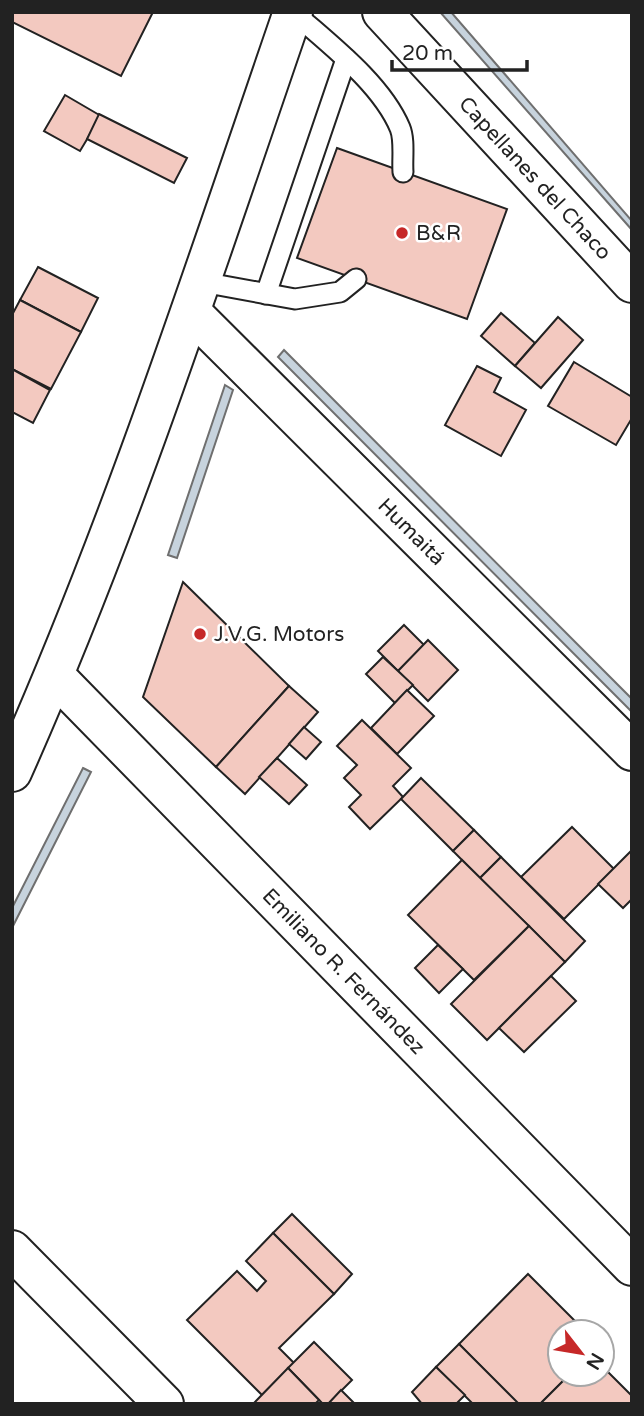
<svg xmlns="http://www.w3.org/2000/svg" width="644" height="1416" viewBox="0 0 644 1416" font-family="'Varela Round',sans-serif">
	<rect width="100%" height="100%" fill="#fff"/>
	<!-- water -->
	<g fill="#c7d3dd" stroke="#6f6f6f" stroke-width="2">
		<polygon points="440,12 451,12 632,221 632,230"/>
		<polygon points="284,350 632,699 632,712 278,357"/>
		<polygon points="225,385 233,390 177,558 168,555"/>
		<polygon points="83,768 91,772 12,928 12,908"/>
	</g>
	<!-- building -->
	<g fill="#f3c9c0" stroke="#222" stroke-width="2">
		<polygon points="12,12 153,12 121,76 12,22"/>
		<polygon points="65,95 101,116 80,151 44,131"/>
		<polygon points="99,114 187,158 174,183 87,139"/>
		<polygon points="337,148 507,209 467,319 297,258"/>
		<polygon points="38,267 98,298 81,332 20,300"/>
		<polygon points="20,300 81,332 51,389 12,369 12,315"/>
		<polygon points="501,313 535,343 515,366 481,336"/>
		<polygon points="558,317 583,340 541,388 515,366"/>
		<polygon points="574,362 632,397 632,418 616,445 548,406"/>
		<polygon points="477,366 501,378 494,392 526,410 501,456 445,425"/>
		<polygon points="12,369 50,390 33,423 12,412"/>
		<polygon points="183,582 289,686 216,767 143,697"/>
		<polygon points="404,625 424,645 398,671 378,651"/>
		<polygon points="428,640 458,670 428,701 398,671"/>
		<polygon points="383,657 413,685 395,703 366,674"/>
		<polygon points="289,686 318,712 245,794 216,767"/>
		<polygon points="407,690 434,716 397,754 371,728"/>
		<polygon points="362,720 411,768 393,786 403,797 370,829 349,807 361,795 344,778 357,765 337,746"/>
		<polygon points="304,727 321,742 306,759 289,744"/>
		<polygon points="277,758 307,785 289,804 259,777"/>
		<polygon points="421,778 474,830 453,851 401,799"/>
		<polygon points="572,827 614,869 564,919 521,877"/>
		<polygon points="474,830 501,857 480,878 453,851"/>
		<polygon points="632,850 632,899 623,908 598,884"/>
		<polygon points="501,857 585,941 565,962 480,878"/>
		<polygon points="462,860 529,926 474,980 408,915"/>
		<polygon points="529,926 565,962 487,1040 451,1004"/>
		<polygon points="438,945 463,969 439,993 415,968"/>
		<polygon points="551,976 576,1001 524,1052 499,1028"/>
		<polygon points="292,1214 352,1274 334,1294 273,1233"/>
		<polygon points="273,1233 334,1294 279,1348 294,1363 262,1395 187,1320 237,1271 257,1291 266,1281 246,1261"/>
		<polygon points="528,1274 586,1332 560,1332 560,1374 570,1374 540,1404 518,1404 459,1344"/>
		<polygon points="314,1342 352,1380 328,1404 323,1404 288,1368"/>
		<polygon points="459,1344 517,1402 515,1404 473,1404 436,1367"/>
		<polygon points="602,1366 632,1396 632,1404 540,1404 570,1374 602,1374"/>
		<polygon points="436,1367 465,1395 456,1404 422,1404 412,1392"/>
		<polygon points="288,1368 319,1400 315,1404 253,1404"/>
		<polygon points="341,1390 355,1404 328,1404"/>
	</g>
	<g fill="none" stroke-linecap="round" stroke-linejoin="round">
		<defs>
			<g id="service">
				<path d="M293,12c36,32 88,71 107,116 5,12 2,31 3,44"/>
				<polyline points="202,282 295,299 340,292 356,279"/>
				<polyline points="266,294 346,59"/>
			</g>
			<g id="minor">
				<path id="s1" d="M192,313l440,438"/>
				<path id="s2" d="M55,676l577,590"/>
				<polyline points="12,1250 164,1404"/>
			</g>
			<g id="tertiary">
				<path id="s3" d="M382,12l250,271"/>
			</g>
			<path id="primary" d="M12,772c110,-247 193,-504 281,-760"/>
		</defs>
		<!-- service casing -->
		<use href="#service" stroke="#222" stroke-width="23"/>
		<!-- minor casing -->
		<use href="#minor" stroke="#222" stroke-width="42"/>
		<!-- tertiary casing -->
		<use href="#tertiary" stroke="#222" stroke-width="42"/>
		<!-- primary casing -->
		<use href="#primary" stroke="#222" stroke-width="42"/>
		<!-- service -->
		<use href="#service" stroke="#fff" stroke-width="19"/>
		<!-- minor -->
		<use href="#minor" stroke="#fff" stroke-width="38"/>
		<!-- tertiary -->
		<use href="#tertiary" stroke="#fff" stroke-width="38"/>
		<!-- primary -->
		<use href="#primary" stroke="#fff" stroke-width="38"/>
	</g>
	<!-- markers -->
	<g fill="#c62828" stroke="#fff" stroke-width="2.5">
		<circle cx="402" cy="233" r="7"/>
		<circle cx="200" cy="634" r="7"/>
	</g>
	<g text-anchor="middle" stroke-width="5" stroke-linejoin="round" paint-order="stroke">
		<!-- street labels -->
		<g font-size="21" fill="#222" stroke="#fff">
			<text dy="7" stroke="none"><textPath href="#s3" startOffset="226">Capellanes del Chaco</textPath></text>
			<text dy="7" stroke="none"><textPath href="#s1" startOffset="310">Humaitá</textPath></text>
			<text dy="7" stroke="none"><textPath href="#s2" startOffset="413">Emiliano R. Fernández</textPath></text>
		</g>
		<!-- poi labels -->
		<g font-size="21" fill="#222" stroke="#fff" text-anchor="start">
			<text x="416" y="240">B&amp;R</text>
			<text x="214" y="641">J.V.G. Motors</text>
		</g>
	</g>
	<!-- border -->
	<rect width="644" height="1416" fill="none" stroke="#222222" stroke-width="28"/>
	<!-- north arrow -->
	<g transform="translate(581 1353) rotate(121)"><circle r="33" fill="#ffffff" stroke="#a7a7a7" stroke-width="2"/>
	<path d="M0-5L12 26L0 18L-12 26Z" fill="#c62828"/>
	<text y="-10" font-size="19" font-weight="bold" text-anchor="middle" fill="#222222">N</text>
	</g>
	<!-- scale -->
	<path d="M392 60v10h135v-10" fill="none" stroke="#222222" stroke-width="3.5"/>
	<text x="402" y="60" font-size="21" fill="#222222" stroke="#ffffff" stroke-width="5" paint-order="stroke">20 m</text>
</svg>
